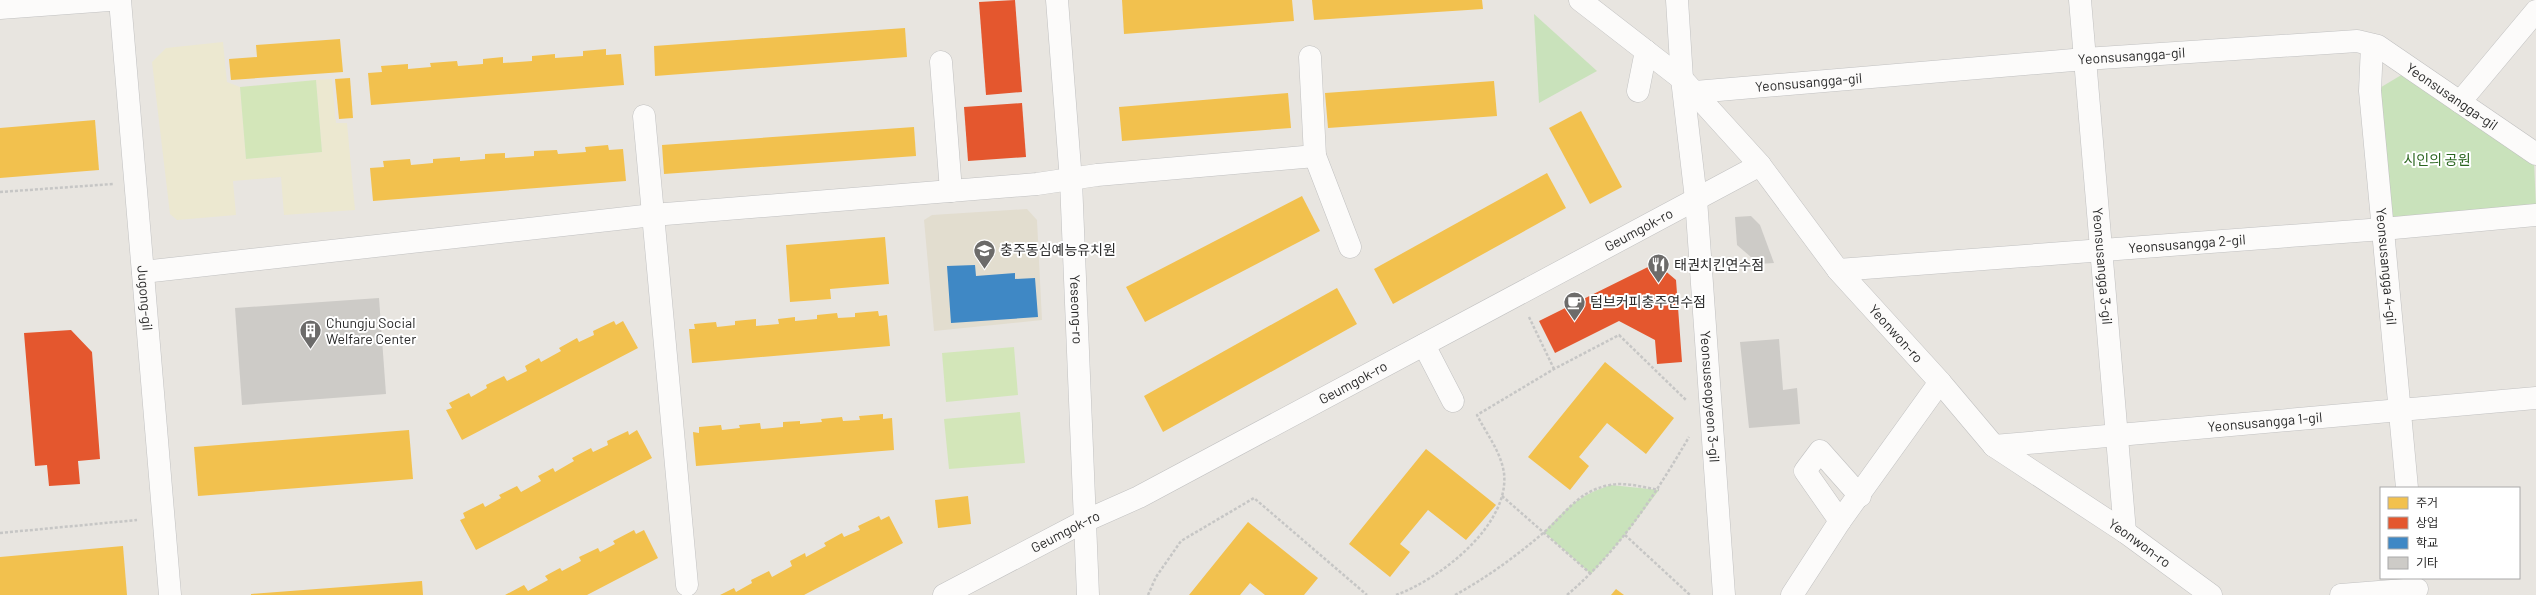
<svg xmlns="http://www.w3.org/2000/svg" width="2536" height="595" viewBox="0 0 2536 595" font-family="Barlow,'Noto Sans KR',sans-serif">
	<rect width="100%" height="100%" fill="#e8e5e0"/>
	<!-- education -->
	<polygon fill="#e2ddcf" points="1027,209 1037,220 1042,320 934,331 924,220 932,215"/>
	<!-- green -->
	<g fill="#c9e2bb">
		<polygon points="1534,14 1597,71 1539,103"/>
		<polygon points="2403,74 2534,161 2536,207 2388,218 2378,89"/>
		<path d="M1611,485l48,5 -34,45 -34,39 -47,-42c24,-25 33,-36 67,-47z"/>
	</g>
	<!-- sand -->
	<polygon fill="#ece8d0" points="223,42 227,82 240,87 246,159 322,152 316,80 332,79 336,123 347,123 355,210 284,215 281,177 233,181 236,215 177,220 170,214 152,62 166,48"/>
	<!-- pitch -->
	<g fill="#d3e6b9">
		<polygon points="316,80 322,152 246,159 240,87"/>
		<polygon points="1014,347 1018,395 946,402 942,353"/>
		<polygon points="1020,412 1025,463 949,469 944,419"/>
	</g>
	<!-- homes -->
	<g fill="#f2c14e">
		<polygon points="1122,0 1292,0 1294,21 1124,34"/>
		<polygon points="1312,0 1482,0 1483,9 1314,20"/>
		<polygon points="905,28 907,57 655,76 654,46"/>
		<polygon points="340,39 343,72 231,80 229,59 257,57 256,45"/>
		<polygon points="606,49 606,55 621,54 624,85 371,105 368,73 382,72 381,66 408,64 408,69 431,67 430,63 457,61 458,66 483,64 483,59 503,57 503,63 532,61 532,56 555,54 555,58 583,56 583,51"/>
		<polygon points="350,78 353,118 339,119 335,79"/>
		<polygon points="1494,81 1497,116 1328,128 1325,93"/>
		<polygon points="1288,93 1291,128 1122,141 1119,107"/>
		<polygon points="1581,111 1622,187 1590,204 1549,128"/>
		<polygon points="95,120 99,170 0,178 0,128"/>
		<polygon points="914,127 916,156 664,174 662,145"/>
		<polygon points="608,145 609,150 623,149 626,181 373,201 370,168 384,167 383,161 410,159 411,165 433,163 433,159 460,157 460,161 485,159 485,154 505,153 505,158 534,156 534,151 557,150 558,154 586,152 585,147"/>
		<polygon points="1547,173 1566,208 1393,304 1374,269"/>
		<polygon points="1302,196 1320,231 1145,322 1126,287"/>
		<polygon points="885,237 889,284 830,289 831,299 790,302 786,245"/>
		<polygon points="1337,288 1357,324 1163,432 1144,396"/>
		<polygon points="878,311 879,316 887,315 890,346 692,363 689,329 695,329 694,324 716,322 717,327 735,325 735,321 756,319 756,326 779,324 778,319 795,317 795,321 817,319 817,315 837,313 838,318 855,317 855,313"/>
		<polygon points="614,321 616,325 623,321 638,348 462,440 446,410 452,408 449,403 469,393 471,397 487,388 486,385 504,376 507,381 527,371 525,366 539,358 541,362 561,351 559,348 577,338 579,342 594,335 593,331"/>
		<polygon points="1605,362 1674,418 1646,454 1607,423 1579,457 1589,466 1570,490 1528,457"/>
		<polygon points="883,414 883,419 892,418 894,450 696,466 693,432 699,433 699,427 721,425 722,430 740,428 739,425 760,423 761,429 783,427 783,422 800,421 800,424 822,422 821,419 842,417 843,421 860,420 859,416"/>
		<polygon points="409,430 413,479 198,496 194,447"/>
		<polygon points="637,430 652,458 476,550 460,520 465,518 463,513 483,503 485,507 501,498 499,495 517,486 521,492 541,481 538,476 553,468 555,472 574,461 572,458 591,448 593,452 608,445 607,441 628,431 629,435"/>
		<polygon points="1426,449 1496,505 1466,540 1428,510 1400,544 1410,552 1390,577 1349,544"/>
		<polygon points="968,496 971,524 938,528 935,500"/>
		<polygon points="879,516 881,520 889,516 903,543 804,595 720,595 734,588 736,592 752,583 751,580 769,571 772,577 792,566 790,561 805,553 806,557 826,546 824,543 842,533 844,537 860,530 858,526"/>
		<polygon points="1248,522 1318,578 1304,595 1265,595 1250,583 1240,595 1189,595"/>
		<polygon points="634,530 636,534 644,530 658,558 587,595 505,595 524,585 528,591 548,580 545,576 560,568 562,571 581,561 579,557 598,548 600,552 615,544 613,541"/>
		<polygon points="123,546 127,595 0,595 0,557"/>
		<polygon points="422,581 423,595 251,595 251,594"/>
		<polygon points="1616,589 1624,595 1611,595"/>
	</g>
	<!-- shops -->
	<g fill="#e4572e">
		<polygon points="1015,0 1022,92 986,95 979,2"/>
		<polygon points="1022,103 1026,157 968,161 964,107"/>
		<polygon points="1656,263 1676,280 1682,362 1657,364 1655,340 1619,321 1555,353 1539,321"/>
		<polygon points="71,330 92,352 100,459 78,461 80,484 49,486 47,465 35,466 24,333"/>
	</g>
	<!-- schools -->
	<polygon fill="#3f88c5" points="975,265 976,276 1015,273 1015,279 1035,278 1038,317 951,323 947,266"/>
	<!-- building -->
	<g fill="#cdcbc7">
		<polygon points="1751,216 1760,225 1774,263 1759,264 1737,245 1735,217"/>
		<polygon points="379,298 386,394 242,405 235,308"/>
		<polygon points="1779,339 1783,390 1797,388 1800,424 1749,428 1740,342"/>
	</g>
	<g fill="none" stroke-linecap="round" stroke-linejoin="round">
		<defs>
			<g id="minor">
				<path id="s1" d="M120,0l50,595"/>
				<path id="s2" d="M1057,0l14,181 17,414"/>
				<path id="s3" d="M1580,0l102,79 78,86 78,105 102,112 54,64 131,86 86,63"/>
				<path id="s4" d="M1677,0l5,79 14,120 28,396"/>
				<path id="s5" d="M2080,0l45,532"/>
				<polyline points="0,8 109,0"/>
				<path id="s6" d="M2372,45l-2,46 37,397"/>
				<polyline points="1310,57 1315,156 1350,247"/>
				<polyline points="941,62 951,191"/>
				<polyline points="1638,91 1646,51"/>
				<path id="s7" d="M1695,92l390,-33 272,-18 21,5 158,108"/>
				<polyline points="2460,102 2536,11"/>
				<polyline points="644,116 687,585"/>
				<path id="s8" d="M1838,270l545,-41 153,-14"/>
				<polyline points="143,272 653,215 1037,184 1097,175 1315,156"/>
				<polyline points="1424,345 1453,401"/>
				<path id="s9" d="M1994,446l542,-48"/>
				<polyline points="1840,521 1805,471 1820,451 1860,496"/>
				<path id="s10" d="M944,595l141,-74 54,-24 621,-332"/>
				<polyline points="1792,595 1840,521 1940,382"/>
				<polyline points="2341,595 2417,589"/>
			</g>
		</defs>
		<!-- minor casing -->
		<use href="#minor" stroke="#c1c1c1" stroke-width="23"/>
		<!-- path -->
		<g stroke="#c6c6c5" stroke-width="2.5" stroke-dasharray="3 2" stroke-linecap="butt">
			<polyline points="0,192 113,184"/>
			<polyline points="1529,317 1554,369"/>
			<polyline points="1502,496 1591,574"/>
			<polyline points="0,533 137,520"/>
			<polyline points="1625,535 1690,595"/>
			<polyline points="1148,595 1156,577 1181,541 1254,498 1367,595"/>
			<path d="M1396,595c44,-16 114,-70 108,-122 -3,-21 -18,-40 -27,-58l77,-46 65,-34 68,66"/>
			<path d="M1455,595c31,-17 60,-38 87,-61 24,-20 35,-43 68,-49 15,-3 33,2 49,5"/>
			<path d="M1567,595c52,-44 88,-100 122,-158"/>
		</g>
		<!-- minor -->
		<use href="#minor" stroke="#fcfbfa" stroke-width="22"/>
	</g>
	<!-- icons -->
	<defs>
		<symbol id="school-pin" viewBox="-11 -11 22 30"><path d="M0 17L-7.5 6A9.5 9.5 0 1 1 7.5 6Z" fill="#6c6b6a" stroke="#fff"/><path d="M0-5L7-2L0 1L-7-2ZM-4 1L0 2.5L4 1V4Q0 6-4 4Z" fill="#fff"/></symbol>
		<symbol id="restaurant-pin" viewBox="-11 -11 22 30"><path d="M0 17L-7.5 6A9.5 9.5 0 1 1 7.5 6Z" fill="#6c6b6a" stroke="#fff"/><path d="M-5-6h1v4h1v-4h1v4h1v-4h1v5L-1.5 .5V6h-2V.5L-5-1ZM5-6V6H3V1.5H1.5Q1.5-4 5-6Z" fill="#fff"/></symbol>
		<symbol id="cafe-pin" viewBox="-11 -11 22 30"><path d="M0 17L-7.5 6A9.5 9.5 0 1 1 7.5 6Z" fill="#6c6b6a" stroke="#fff"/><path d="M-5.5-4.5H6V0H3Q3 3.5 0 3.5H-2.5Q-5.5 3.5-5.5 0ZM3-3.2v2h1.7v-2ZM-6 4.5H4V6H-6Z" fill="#fff"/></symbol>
		<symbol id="building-pin" viewBox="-11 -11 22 30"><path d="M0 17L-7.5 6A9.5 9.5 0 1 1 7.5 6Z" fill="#6c6b6a" stroke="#fff"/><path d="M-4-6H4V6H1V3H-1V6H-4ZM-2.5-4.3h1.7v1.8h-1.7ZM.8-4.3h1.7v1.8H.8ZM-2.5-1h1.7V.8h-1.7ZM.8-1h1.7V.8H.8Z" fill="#fff"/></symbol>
	</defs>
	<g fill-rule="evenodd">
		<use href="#school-pin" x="972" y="238" width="25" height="34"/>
		<use href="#restaurant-pin" x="1646" y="252" width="25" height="34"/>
		<use href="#cafe-pin" x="1562" y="290" width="25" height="34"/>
		<use href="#building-pin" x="298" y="318" width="25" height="34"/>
	</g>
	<g text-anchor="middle" stroke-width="4" stroke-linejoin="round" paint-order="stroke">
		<!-- street labels -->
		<g font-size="14" fill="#2a2a2a" stroke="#fff">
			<text dy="5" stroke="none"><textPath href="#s7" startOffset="438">Yeonsusangga-gil</textPath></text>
			<text dy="5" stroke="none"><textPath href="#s7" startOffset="114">Yeonsusangga-gil</textPath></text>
			<text dy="5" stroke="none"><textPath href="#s7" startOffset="775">Yeonsusangga-gil</textPath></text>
			<text dy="5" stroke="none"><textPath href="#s10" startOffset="785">Geumgok-ro</textPath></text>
			<text dy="5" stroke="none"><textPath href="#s8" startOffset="350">Yeonsusangga 2-gil</textPath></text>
			<text dy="5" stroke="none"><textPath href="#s5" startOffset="267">Yeonsusangga 3-gil</textPath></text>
			<text dy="5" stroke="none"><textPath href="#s6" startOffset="222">Yeonsusangga 4-gil</textPath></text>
			<text dy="5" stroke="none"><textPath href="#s1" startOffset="299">Jugong-gil</textPath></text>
			<text dy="5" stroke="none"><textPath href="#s2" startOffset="310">Yeseong-ro</textPath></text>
			<text dy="5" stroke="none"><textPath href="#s3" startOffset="462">Yeonwon-ro</textPath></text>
			<text dy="5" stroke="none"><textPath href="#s10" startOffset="461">Geumgok-ro</textPath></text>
			<text dy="5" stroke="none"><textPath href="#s4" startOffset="398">Yeonsuseopyeon 3-gil</textPath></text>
			<text dy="5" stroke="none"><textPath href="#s9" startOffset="272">Yeonsusangga 1-gil</textPath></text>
			<text dy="5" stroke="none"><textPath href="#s10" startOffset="137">Geumgok-ro</textPath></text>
			<text dy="5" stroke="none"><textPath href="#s3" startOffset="786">Yeonwon-ro</textPath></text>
		</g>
		<!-- park labels -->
		<g font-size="14" fill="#29641e" stroke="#fff">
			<text x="2437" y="165">시인의 공원</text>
		</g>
		<!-- poi labels -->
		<g font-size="14" fill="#2a2a2a" stroke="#fff" text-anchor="start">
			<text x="1000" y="255">충주동심예능유치원</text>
			<text x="1674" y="270">태권치킨연수점</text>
			<text x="1590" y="307">텀브커피충주연수점</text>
			<text x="326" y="328">Chungju Social<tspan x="326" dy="16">Welfare Center</tspan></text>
		</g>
	</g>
	<!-- legend -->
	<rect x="2380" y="487" width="140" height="92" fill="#ffffff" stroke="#aaaaaa"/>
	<rect x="2388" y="497" width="20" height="12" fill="#f2c14e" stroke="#aaaaaa"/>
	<text x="2416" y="507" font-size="12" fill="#2a2a2a">주거</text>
	<rect x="2388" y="517" width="20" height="12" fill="#e4572e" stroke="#aaaaaa"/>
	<text x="2416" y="527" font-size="12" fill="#2a2a2a">상업</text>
	<rect x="2388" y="537" width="20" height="12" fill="#3f88c5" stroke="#aaaaaa"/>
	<text x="2416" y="547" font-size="12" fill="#2a2a2a">학교</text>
	<rect x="2388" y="557" width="20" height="12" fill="#cdcbc7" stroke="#aaaaaa"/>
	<text x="2416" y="567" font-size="12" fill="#2a2a2a">기타</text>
</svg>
